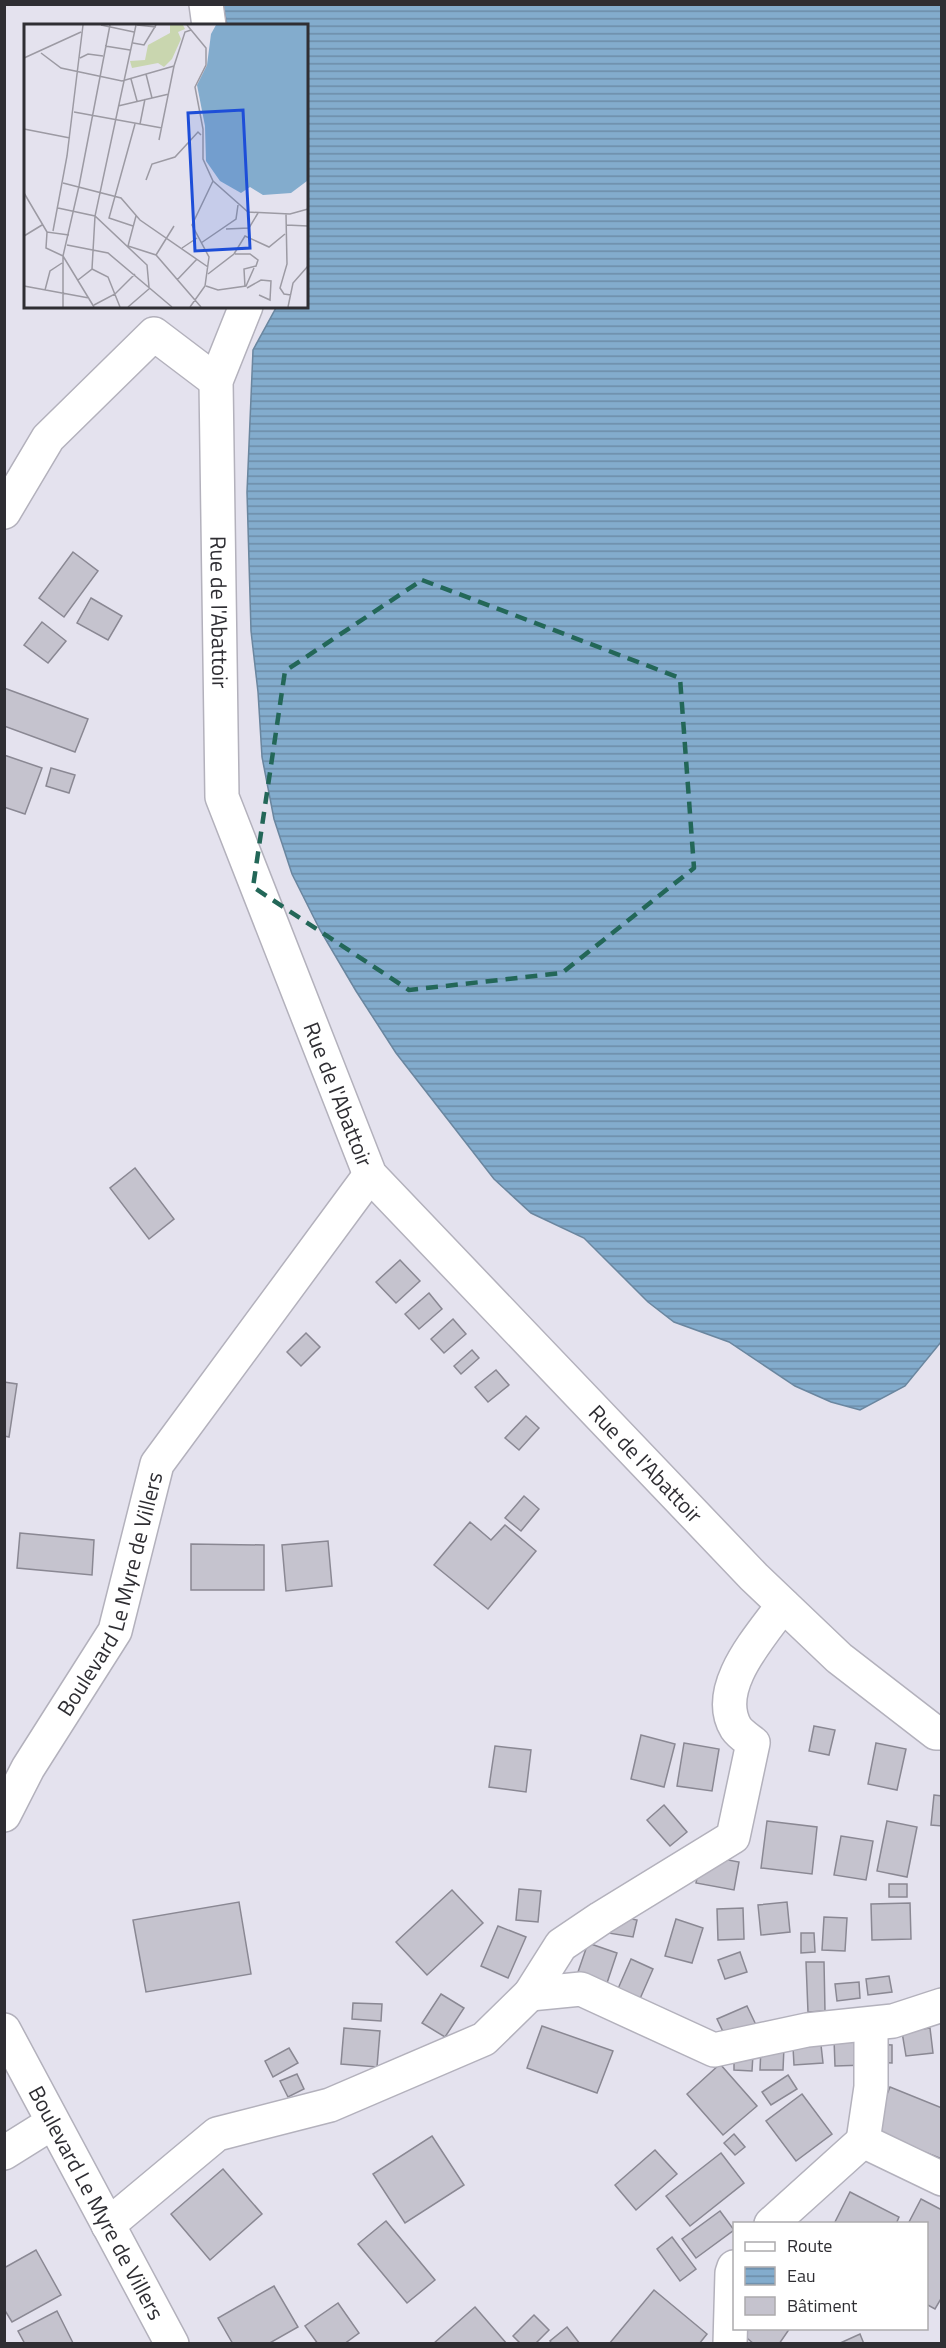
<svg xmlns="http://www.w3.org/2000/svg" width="946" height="2348" viewBox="0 0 946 2348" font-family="'Titillium Web',sans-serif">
	<defs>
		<pattern id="water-rules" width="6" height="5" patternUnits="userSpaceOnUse" patternTransform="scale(1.5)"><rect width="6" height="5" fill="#83accd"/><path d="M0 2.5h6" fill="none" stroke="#6c8ca7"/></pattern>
	</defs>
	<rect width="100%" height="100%" fill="#e4e2ee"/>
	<!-- water -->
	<polygon fill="url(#water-rules)" stroke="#6a869f" stroke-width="1.5" points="223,5 941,5 941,1342 905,1386 860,1410 831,1402 795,1386 729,1342 674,1322 648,1302 584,1238 531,1213 494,1179 396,1053 356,991 320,930 292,874 274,819 262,757 258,692 251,631 247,492 253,350 277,306 306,306 306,26 227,25"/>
	<!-- building -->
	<g fill="#c5c3ce" stroke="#8a8893" stroke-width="1.5">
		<polygon points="73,552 98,571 64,617 39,598"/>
		<polygon points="91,598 122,616 108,640 77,623"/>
		<polygon points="42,622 66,641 48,663 24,645"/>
		<polygon points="4,688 88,719 75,752 4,726"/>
		<polygon points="4,755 42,768 25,814 4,807"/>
		<polygon points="51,768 75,775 69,793 46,786"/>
		<polygon points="135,1168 174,1219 149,1239 110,1188"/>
		<polygon points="400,1260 420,1281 396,1303 376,1282"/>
		<polygon points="429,1293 442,1309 419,1329 405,1314"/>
		<polygon points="453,1319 466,1334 444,1353 431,1339"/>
		<polygon points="306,1333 320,1347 301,1366 287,1352"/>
		<polygon points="472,1350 479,1358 461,1374 454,1366"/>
		<polygon points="496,1370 509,1385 488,1402 475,1387"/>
		<polygon points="4,1382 17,1384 9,1437 4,1436"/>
		<polygon points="526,1416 539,1428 519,1450 505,1438"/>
		<polygon points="524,1496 539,1509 521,1531 505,1518"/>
		<polygon points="470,1522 491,1540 505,1525 536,1551 488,1609 434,1565"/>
		<polygon points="20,1533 94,1540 92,1575 17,1568"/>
		<polygon points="328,1541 332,1586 286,1591 282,1545"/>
		<polygon points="191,1544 264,1545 264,1590 191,1590"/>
		<polygon points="814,1726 835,1730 829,1755 809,1751"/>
		<polygon points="641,1735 675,1744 664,1787 631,1779"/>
		<polygon points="684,1743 719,1749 712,1791 677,1786"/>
		<polygon points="876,1743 906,1749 897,1790 868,1784"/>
		<polygon points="495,1746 531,1750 526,1792 489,1787"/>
		<polygon points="934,1795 942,1796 942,1826 931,1825"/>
		<polygon points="664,1805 687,1832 670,1846 647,1820"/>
		<polygon points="767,1821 817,1827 812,1874 761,1868"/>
		<polygon points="887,1821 917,1827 907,1877 877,1871"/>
		<polygon points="841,1836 873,1841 866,1880 834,1875"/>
		<polygon points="702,1855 739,1862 734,1890 696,1883"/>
		<rect x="889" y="1884" width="18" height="13"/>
		<polygon points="519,1889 541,1891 538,1922 516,1920"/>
		<polygon points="452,1890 483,1923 427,1975 396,1942"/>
		<polygon points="239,1902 251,1974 146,1992 133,1920"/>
		<polygon points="787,1902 790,1932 761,1935 758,1905"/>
		<polygon points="910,1903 911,1939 872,1940 871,1904"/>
		<polygon points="743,1908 744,1939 718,1940 717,1909"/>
		<polygon points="606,1914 637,1920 633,1937 602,1932"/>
		<polygon points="824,1917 847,1918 845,1951 822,1950"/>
		<polygon points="676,1919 703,1928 692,1963 665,1956"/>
		<polygon points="498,1926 526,1937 508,1978 481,1966"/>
		<polygon points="801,1933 814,1933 815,1952 801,1953"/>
		<polygon points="588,1943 617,1953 607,1983 578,1972"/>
		<polygon points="740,1952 747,1972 725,1979 718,1960"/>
		<polygon points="631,1959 653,1969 639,2001 617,1991"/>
		<polygon points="806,1962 824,1962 825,2011 808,2012"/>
		<polygon points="889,1976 892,1992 868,1995 866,1979"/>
		<polygon points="859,1982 860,1998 837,2001 835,1984"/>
		<polygon points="441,1994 464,2008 445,2037 422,2023"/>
		<polygon points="353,2003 382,2004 381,2021 352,2019"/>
		<polygon points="747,2006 757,2027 727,2040 717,2019"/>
		<polygon points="542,2026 613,2051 597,2093 527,2068"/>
		<polygon points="344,2028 380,2031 377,2067 341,2064"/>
		<polygon points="930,2028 933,2053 906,2056 902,2032"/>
		<polygon points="864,2038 866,2065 835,2066 834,2039"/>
		<polygon points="874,2044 892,2045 892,2063 873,2062"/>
		<polygon points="821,2045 823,2063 794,2065 793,2047"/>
		<polygon points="761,2047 784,2047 783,2070 760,2070"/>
		<polygon points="289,2048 298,2063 273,2077 265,2061"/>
		<polygon points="734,2053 753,2054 752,2071 734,2070"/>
		<polygon points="720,2064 757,2106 723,2135 687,2094"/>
		<polygon points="297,2074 304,2089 288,2097 280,2081"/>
		<polygon points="788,2075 797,2089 771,2105 762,2092"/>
		<polygon points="890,2087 942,2108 942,2159 872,2131"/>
		<polygon points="802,2094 832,2134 796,2161 766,2121"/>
		<polygon points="734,2134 745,2147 735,2155 724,2143"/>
		<polygon points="432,2136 464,2185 405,2223 373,2174"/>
		<polygon points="655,2150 677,2174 636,2210 615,2185"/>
		<polygon points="721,2153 744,2183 690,2226 666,2196"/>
		<polygon points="223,2169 262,2214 210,2260 171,2214"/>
		<polygon points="850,2192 899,2217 896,2224 834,2224"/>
		<polygon points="921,2199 942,2210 942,2297 935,2309 926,2304 926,2224 908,2224"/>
		<polygon points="720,2211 734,2230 696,2258 682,2239"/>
		<polygon points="386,2221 435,2280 407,2303 358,2244"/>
		<polygon points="672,2237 696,2269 680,2281 657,2249"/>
		<polygon points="36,2250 61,2295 12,2322 4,2309 4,2268"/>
		<polygon points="274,2286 298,2327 268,2344 233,2344 218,2318"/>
		<polygon points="654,2290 707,2334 699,2344 609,2344"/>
		<polygon points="338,2303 359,2333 344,2344 318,2344 305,2326"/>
		<polygon points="475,2307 507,2344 433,2344"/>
		<polygon points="57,2311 73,2343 25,2344 18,2331"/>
		<polygon points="534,2315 549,2330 535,2344 521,2344 513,2336"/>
		<polygon points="567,2327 580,2344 552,2344 550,2341"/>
		<polygon points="745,2328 790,2328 779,2344 754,2344 741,2333"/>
		<polygon points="860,2334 864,2344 838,2344"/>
	</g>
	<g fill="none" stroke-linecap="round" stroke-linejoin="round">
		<defs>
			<g id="street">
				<polyline points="206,4 209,26"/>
				<path id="s1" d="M246,306l-30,75 6,416 148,378 384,402 85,81 97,75h6"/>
				<polyline points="4,512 48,438 154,334 216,381"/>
				<path id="s2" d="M4,1815l24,-47 87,-137 42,-167 213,-289"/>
				<polyline points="530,1994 581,1989 714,2050 807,2030 893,2021 942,2005"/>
				<path id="s3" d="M4,2030l168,314"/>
				<polyline points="863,2141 871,2087 871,2024"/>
				<polyline points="4,2153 52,2123"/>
				<polyline points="771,2224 863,2141 942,2179"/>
				<path d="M108,2225l109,-91 113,-29 154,-66 46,-45 31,-49 40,-27 132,-81 20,-94c-5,-4 -13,-9 -17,-15 -24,-40 25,-92 47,-123"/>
				<polyline points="730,2344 732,2273 734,2267"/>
			</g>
		</defs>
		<!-- street casing -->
		<use href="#street" stroke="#b3b1bc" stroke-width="36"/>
		<!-- street -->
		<use href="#street" stroke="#fff" stroke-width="33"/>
	</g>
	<!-- marked area -->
	<path fill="none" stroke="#236758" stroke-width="4.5" stroke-dasharray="12 8" stroke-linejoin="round" d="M422,580l258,98 14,190 -132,105 -153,17 -156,-103 32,-216z"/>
	<g text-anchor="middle" stroke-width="4.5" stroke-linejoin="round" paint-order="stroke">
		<!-- street labels -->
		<g font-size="22" fill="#2f2e33" stroke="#fff">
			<text dy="8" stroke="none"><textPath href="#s1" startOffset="312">Rue de l'Abattoir</textPath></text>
			<text dy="8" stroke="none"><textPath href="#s1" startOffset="816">Rue de l'Abattoir</textPath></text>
			<text dy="8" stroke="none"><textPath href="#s1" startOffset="1302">Rue de l'Abattoir</textPath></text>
			<text dy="8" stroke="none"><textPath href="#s2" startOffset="248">Boulevard Le Myre de Villers</textPath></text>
			<text dy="8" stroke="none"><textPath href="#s3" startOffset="196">Boulevard Le Myre de Villers</textPath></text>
		</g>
	</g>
	<!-- overview -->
	<g transform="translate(24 24)">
		<rect width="284" height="284" fill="#e4e2ee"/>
		<path d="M146,1h13l2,4 -7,3 3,7 -9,20 -8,8 -6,-4 -26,5 -2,-7 15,-1 3,-15 22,-12z" fill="#c9d6af"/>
		<path d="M192,1h91v156l-16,12 -28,2 -13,-8 -9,6 -21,-12 -14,-20 -1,-35 -8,-41 10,-20 4,-31z" fill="#83accd"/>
		<path fill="none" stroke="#9c9aa3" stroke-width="1.5" d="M77,1l33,7M113,1l19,2M163,1l19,23v17l-11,22 8,42v30l10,22 35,31 42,2 18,-5M109,19l11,2 12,-20M81,22l25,4M17,29l20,15 61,13 52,-15M0,34l57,-26M56,34l8,-4 15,2M122,50l6,24M107,55l6,22M94,82l51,-12M50,88l88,16M116,100l5,-25M0,105l46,9M135,116l15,-74 11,-34 6,-2M122,156l6,-16 23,-7 23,-25 3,3M39,159l58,15 19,22 68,47M55,162l31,-161M0,169l23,39M34,184l37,8 52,49 2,22M262,190l1,50 -7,24 4,6 7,1M112,192l-8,30 28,9 45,52M262,201l22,1M109,202l-24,-8 26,-94M202,205l23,-1 9,-15M29,207l14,-75 16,-131M0,212l18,-11M177,219l35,-24 2,-14M43,221l41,8 64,54M158,224l15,-10M211,230h15l8,6 -2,6 -12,3 1,18M132,231l18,-29M39,232l31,51M39,232l16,-70M39,232l-17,-8 1,-16 22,3M68,245l16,8 12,30M184,250l26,-20 11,-18 24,11 16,-13M54,256l14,-11 3,-53 41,-191M153,256l20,-21M0,262l65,12M182,262l12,4 28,-4 8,-18M223,264l14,-8 10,1 -1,19 -11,-5M21,266l5,-19 12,-8M70,281l21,-11 20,-20M39,283v-51M104,283l22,-19M166,283l15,-21 4,-29 -17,-32 21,-44M264,283l5,-24 15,-17"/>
		<path fill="#1d4ed8" fill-opacity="0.15" stroke="#1d4ed8" stroke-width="3" d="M219,86l7,138 -55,3 -7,-138z"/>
		<rect width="284" height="284" fill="none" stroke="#2f2e33" stroke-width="3"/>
	</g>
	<!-- border -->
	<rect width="946" height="2348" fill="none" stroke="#2f2e33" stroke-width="12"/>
	<!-- legend -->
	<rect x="733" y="2222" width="195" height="108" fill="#ffffff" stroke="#acabad" stroke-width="1.5"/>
	<rect x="745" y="2242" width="30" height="9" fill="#ffffff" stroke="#acabad" stroke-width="1.5"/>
	<text x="787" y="2252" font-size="18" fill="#2f2e33">Route</text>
	<rect x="745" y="2267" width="30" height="18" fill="url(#water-rules)" stroke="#acabad" stroke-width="1.5"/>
	<text x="787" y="2282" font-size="18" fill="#2f2e33">Eau</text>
	<rect x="745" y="2297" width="30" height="18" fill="#c5c3ce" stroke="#acabad" stroke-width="1.5"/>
	<text x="787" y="2312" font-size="18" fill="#2f2e33">Bâtiment</text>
</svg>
